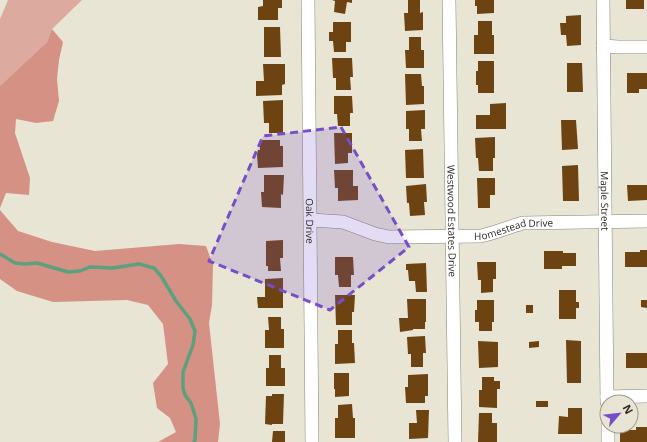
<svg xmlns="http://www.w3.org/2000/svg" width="647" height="442" viewBox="0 0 647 442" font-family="'Open Sans',sans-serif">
	<rect width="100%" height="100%" fill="#e8e5d5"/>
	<!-- green -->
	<polygon fill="#ddaa9f" points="8,0 82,0 52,29 47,42 0,86 0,19"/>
	<!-- forest -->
	<g fill="#d59184">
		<polygon points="52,29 63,42 59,60 57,79 59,101 53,121 36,123 16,119 15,133 30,178 29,195 6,193 0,208 0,86 47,42"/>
		<polygon points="0,210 18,231 52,242 95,251 179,244 206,246 213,265 212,305 209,323 220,424 218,442 158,442 176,432 170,418 157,408 153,383 168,364 163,324 148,305 127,300 53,302 17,291 0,279"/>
	</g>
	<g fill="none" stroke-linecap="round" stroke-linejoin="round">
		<!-- stream -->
		<polyline stroke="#5ca080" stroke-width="3.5" points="0,254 15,263 25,264 37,263 68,272 80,271 90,267 113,268 139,264 154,268 161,276 176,301 190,319 195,331 193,345 183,372 183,388 185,395 191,403 196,419 195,440 194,442"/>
	</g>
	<!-- building -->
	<g fill="#6e4312">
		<polygon points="263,0 282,0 282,8 278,8 278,20 258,20 258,7 263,6"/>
		<polygon points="332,0 352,0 352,3 347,2 345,14 334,12 335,1"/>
		<polygon points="408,0 420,0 420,13 423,12 423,30 405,31 404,13 408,13"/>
		<polygon points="475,0 494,0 494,13 477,14 477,6 475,6"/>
		<rect x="626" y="0" width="18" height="9"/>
		<polygon points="581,15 581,45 567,46 566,35 561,35 560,23 566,23 566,16"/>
		<polygon points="478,21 492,21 492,35 494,35 494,54 474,54 474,35 478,35"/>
		<polygon points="333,22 351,22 351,42 346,42 346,52 334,52 333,41 329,41 329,32 333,32"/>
		<polygon points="264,27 280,27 281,57 264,57"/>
		<polygon points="409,37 421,37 421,50 424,50 424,68 406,68 405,50 409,50"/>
		<polygon points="332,58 352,58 353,77 350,77 351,90 336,90 336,78 333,78"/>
		<polygon points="478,61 494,61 494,93 478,93 478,85 476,85 476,71 478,71"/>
		<polygon points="567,63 582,63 583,92 567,92"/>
		<polygon points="263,64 285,64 285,84 282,85 282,95 256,96 256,81 264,81"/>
		<polygon points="627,73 647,73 647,89 639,89 639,93 627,93"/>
		<polygon points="405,74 421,74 422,86 424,86 424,104 406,105"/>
		<polygon points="334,96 352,96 353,113 350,113 350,126 338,126 337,114 334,114"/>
		<polygon points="283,100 283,133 269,133 269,123 264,123 263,101"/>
		<polygon points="506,103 506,129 476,129 476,115 490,115 490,104"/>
		<polygon points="425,110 425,129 421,129 422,141 409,141 409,129 406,129 406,111"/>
		<polygon points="561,120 576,120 578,149 562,150"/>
		<polygon points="334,133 352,133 352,153 348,153 348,163 335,164"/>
		<polygon points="495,137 495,158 493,158 493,171 479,171 478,158 476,158 475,138"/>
		<polygon points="260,140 280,140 280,146 283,146 283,167 258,168 257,155 258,150 260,150"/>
		<polygon points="423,149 424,178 406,178 405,150"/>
		<polygon points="578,165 579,201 563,201 562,166"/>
		<polygon points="334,170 353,170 353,186 358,186 358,200 338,201 338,188 335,188"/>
		<polygon points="264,175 284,175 283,195 281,194 281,208 262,207 261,192 264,192"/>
		<polygon points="477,178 495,178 495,195 490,195 490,208 478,208"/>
		<polygon points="426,184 427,202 424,202 425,215 410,216 409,203 407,203 406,186"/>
		<polygon points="627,185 647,185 647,200 628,201"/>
		<polygon points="283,240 283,258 280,258 281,271 268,271 268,266 266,266 266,241"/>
		<polygon points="640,250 647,250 647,267 625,267 625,252 640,252"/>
		<polygon points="544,251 563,251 563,253 576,253 576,266 562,266 562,269 544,269"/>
		<polygon points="335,257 353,257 354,275 351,275 351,287 339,287 338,275 335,275"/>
		<polygon points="477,262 496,262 496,279 493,279 493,292 481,293 481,280 478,280"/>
		<polygon points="426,263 427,292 416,292 415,281 409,281 408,270 406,270 406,264"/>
		<polygon points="283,278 283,308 258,308 257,297 265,297 265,279"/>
		<polygon points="559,290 576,290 576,302 579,302 579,308 576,308 576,319 559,319"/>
		<polygon points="335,295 355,295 354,312 352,312 352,325 336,325"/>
		<polygon points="407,299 426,299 426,322 425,322 425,329 413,329 413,330 400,332 399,318 408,318"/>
		<polygon points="477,300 494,300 494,322 492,322 492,331 479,331 479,322 475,322 475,310 477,310"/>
		<polygon points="641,300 647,300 647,308 641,307"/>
		<rect x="526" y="305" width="7" height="8"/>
		<polygon points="268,317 281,317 281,329 284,329 284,348 265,348 265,330 269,330"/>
		<polygon points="338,330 352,330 352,343 354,343 355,363 335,364 335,344 338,344"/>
		<polygon points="425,336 426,353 423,353 423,367 411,367 411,354 408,354 407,337"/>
		<polygon points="566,340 581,341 581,383 567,383"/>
		<polygon points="478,341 498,342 498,367 479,368"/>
		<polygon points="539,341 539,347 529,348 529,342"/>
		<rect x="626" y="353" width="21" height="15"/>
		<polygon points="269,355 281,355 281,368 285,368 285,386 266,386 266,368 269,368"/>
		<polygon points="334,373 349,373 349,396 335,397 335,389 334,389"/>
		<polygon points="428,374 428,396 425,396 425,403 406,403 405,387 408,387 408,375"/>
		<polygon points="482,377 494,377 494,381 500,381 500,389 497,389 497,408 479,407 479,390 482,390"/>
		<polygon points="272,394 284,394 283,424 272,424 272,425 265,424 266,396 272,396"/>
		<rect x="536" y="401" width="12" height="6"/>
		<polygon points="352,404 353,418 355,418 355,438 335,438 335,418 338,418 338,405"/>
		<polygon points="568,408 582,408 582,434 558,434 559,416 568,417"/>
		<polygon points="416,410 429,410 428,438 409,439 409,423 417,423"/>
		<polygon points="479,413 492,413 492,423 497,423 497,442 478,442"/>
		<polygon points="636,427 647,427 647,442 620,442 620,430 636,430"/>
		<polygon points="273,431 285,431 285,442 272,442"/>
	</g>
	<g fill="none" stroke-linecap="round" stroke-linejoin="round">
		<defs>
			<g id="street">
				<path id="s1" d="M308,0l4,442"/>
				<path id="s2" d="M449,0l6,442"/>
				<path id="s3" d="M603,0l4,402"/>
				<polyline points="603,46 618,47 647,47"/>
				<path id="s4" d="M311,220l32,2 32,12 14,3 92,-1c14,-3 28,-9 42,-13l124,-2"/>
				<polyline points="607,397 647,396"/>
				<polyline points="608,426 608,442"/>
			</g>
		</defs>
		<!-- street casing -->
		<use href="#street" stroke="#868375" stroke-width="14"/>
		<!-- street -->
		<use href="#street" stroke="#fff" stroke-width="13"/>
	</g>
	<!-- marked area -->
	<path fill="#764ec7" fill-opacity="0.2" stroke="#764ec7" stroke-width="3" stroke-dasharray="8 5" stroke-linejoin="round" d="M341,127l68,120 -79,63 -121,-49 54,-125z"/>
	<g text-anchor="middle" stroke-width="4" stroke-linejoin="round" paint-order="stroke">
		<!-- street labels -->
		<g font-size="10" fill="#2c2a24" stroke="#e8e5d5">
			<text dy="4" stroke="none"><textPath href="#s3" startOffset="201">Maple Street</textPath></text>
			<text dy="4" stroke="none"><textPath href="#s1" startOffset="221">Oak Drive</textPath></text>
			<text dy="4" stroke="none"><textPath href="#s2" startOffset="221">Westwood Estates Drive</textPath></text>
			<text dy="4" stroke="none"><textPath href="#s4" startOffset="206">Homestead Drive</textPath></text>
		</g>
	</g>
	<!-- north arrow -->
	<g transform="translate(619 414) rotate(62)"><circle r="19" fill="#e8e5d5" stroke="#9d9a8e"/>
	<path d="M0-3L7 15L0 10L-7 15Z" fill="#764ec7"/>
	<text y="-6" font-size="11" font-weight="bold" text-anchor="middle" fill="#2c2a24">N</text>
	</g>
</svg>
